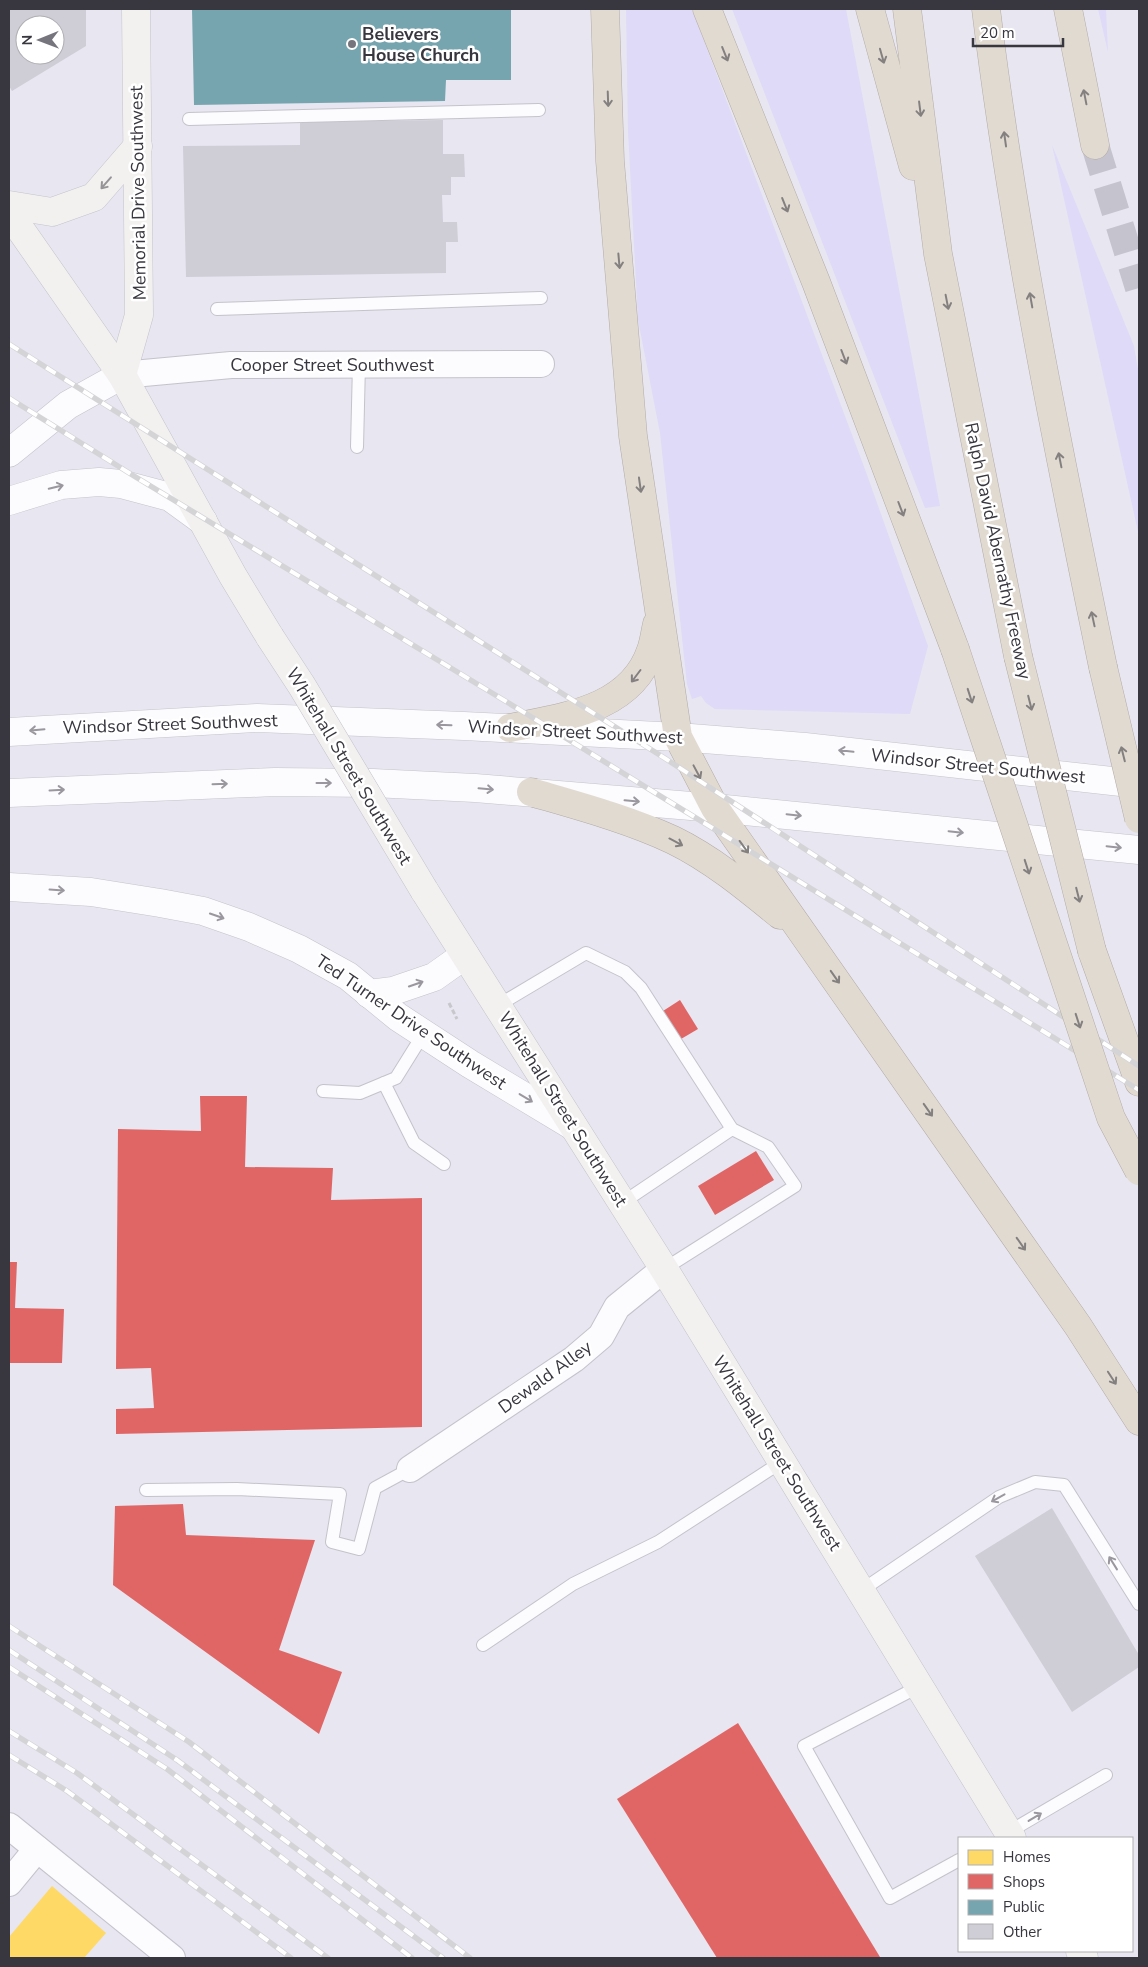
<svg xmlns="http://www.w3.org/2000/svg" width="1148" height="1967" viewBox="0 0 1148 1967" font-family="'Nunito Sans',sans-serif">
	<rect width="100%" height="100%" fill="#e8e6f1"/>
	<!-- green -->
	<g fill="#dfdaf8">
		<polygon points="626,9 692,9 866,472 928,646 910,714 715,709 706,703 701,696 692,699 687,684 660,433 638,320 628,131"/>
		<polygon points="732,9 846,9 940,506 925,508"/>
		<polygon points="1098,9 1106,9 1108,52"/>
		<polygon points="1052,145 1134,346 1139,376 1139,536"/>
	</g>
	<!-- homes -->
	<polygon fill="#ffd966" points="52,1886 106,1933 84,1958 9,1958 9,1937"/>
	<!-- shops -->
	<g fill="#e06666">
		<polygon points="680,1000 698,1029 681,1039 663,1011"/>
		<polygon points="200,1096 247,1096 245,1167 333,1168 331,1200 422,1198 422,1427 116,1434 116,1409 154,1408 151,1368 116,1369 118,1129 201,1131"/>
		<polygon points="756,1151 774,1180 715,1215 698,1186"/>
		<polygon points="9,1262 17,1262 15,1308 64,1309 62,1363 9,1363"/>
		<polygon points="183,1504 186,1535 315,1540 279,1650 342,1672 319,1734 113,1585 115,1506"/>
		<polygon points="738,1723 880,1957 877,1958 717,1958 617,1799"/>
	</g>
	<!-- public -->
	<polygon fill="#76a5af" points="192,9 511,9 511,80 446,80 445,101 194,105"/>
	<!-- building -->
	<g fill="#cfcdd6" fill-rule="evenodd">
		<path d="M9,9h77v37l-74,45 -3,-5zM25,25h30v30h-30z"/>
		<polygon points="443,120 443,154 464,154 465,177 451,177 451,195 442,195 443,222 457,222 458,242 446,242 446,273 186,277 183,146 300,145 300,122"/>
		<polygon points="1052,1508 1139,1655 1139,1667 1072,1712 975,1556"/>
	</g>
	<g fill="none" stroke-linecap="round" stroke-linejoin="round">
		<!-- motorway-tunnel -->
		<polyline stroke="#c5c3cd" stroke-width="28" stroke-dasharray="28 14" stroke-linecap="butt" points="1095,145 1139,288"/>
		<defs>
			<g id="service">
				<polyline points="189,119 539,110"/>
				<polyline points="217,309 541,298"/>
				<polyline points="357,447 359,364"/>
				<polyline points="497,1006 586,953 625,972 641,988 732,1129 768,1147 795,1186 664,1269"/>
				<polyline points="384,1083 414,1143 444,1164"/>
				<polyline points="323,1091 360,1093 396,1078 424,1033"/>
				<polyline points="622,1203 732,1129"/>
				<polyline points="146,1490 237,1489 340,1494 332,1542 359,1549 375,1488 410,1469"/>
				<polyline points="862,1590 999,1497 1035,1482 1064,1485 1139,1604"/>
				<polyline points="483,1645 573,1584 658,1542 783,1461"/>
				<polyline points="920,1686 804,1746 890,1898 959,1860"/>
				<polyline points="1007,1833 1106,1775"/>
			</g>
			<g id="minor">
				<polyline points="122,375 231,365 541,364"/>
				<polyline points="410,1469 574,1359 601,1336 617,1307 664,1269"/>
				<polyline points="9,1826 172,1958"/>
				<polyline points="9,1883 37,1849"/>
			</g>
			<g id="tertiary">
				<polyline points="9,453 68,405 122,375"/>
				<polyline points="9,501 61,485 99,482 121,484 170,497 203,521"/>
				<polyline points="9,732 257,718 464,726 678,737 805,747 1139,784"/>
				<polyline points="9,793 275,782 373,783 475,788 715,808 1139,850"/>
				<polyline points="9,887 91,892 160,903 203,911 249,927 299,949 348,976 398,1017 470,1064 573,1126"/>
				<polyline points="369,994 393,991 434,977 465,955"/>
			</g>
			<g id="secondary">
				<polyline points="9,205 52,212 94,197 138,146"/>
				<polyline points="9,213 122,375 233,576 270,637"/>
				<polyline points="122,375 139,315 136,9"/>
				<polyline points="424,890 664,1269 1012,1838"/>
				<polyline points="1080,1951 1084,1958"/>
			</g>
			<g id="motorway">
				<polyline points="605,9 610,161 633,436 678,737 715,808 1078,1326 1139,1421"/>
				<polyline points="707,9 816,282 955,649"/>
				<polyline points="870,9 913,166"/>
				<polyline points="907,9 938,254 1018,656"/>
				<path d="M986,9c27,221 72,440 117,658"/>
				<polyline points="1068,9 1095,145"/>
				<path d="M510,728c53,-11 121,-18 141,-78 3,-8 4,-18 6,-26"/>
				<path d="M531,792c48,14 97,27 142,48 39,19 74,48 107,75"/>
				<polyline points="1092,951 1139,1082"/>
			</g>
		</defs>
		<!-- service casing -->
		<use href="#service" stroke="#c4c3cb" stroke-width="14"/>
		<!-- minor casing -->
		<use href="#minor" stroke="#c4c3cb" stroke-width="28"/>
		<!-- tertiary casing -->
		<use href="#tertiary" stroke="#c4c3cb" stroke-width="29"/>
		<!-- secondary casing -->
		<use href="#secondary" stroke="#c4c3cb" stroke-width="29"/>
		<!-- motorway casing -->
		<use href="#motorway" stroke="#b3aba5" stroke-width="29"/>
		<!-- path -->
		<polyline stroke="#c8c7cc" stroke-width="3" stroke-dasharray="5 2.5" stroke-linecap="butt" points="449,1003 457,1019"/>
		<!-- service -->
		<use href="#service" stroke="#fcfbfd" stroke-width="12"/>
		<!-- minor -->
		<use href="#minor" stroke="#fcfbfd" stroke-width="26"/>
		<!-- tertiary -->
		<use href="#tertiary" stroke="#fcfbfd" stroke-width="28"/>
		<!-- secondary -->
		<use href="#secondary" stroke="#f3f1f0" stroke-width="28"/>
		<!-- motorway -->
		<use href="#motorway" stroke="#e1dad1" stroke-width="28"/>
		<defs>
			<g id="rail">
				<polyline points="9,344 666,759 1139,1066"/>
				<polyline points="9,398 134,476 530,716 1139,1090"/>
				<polyline points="9,1626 189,1742 470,1958"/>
				<polyline points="9,1650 177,1760 443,1958"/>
				<polyline points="9,1667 167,1769 412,1958"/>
				<polyline points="9,1731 77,1773 328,1958"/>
				<polyline points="9,1755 67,1791 291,1958"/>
			</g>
		</defs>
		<!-- rail casing -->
		<use href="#rail" stroke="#d4d4d7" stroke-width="5.5"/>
		<!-- rail -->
		<use href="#rail" stroke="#fff" stroke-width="4" stroke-dasharray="11" stroke-linecap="butt"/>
		<defs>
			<polyline id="secondary-bridge" points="270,637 302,686 424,890"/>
			<g id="motorway-bridge">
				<polyline points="955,649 1111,1118 1139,1171"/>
				<polyline points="1018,656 1092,951"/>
				<polyline points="1103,667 1139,819"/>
			</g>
		</defs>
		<!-- secondary-bridge casing -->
		<use href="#secondary-bridge" stroke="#c4c3cb" stroke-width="29" stroke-linecap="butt"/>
		<!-- motorway-bridge casing -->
		<use href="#motorway-bridge" stroke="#b3aba5" stroke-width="29" stroke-linecap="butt"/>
		<!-- secondary-bridge -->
		<use href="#secondary-bridge" stroke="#f3f1f0" stroke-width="28"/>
		<!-- motorway-bridge -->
		<use href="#motorway-bridge" stroke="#e1dad1" stroke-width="28"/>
	</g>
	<!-- one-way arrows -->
	<defs><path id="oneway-shaft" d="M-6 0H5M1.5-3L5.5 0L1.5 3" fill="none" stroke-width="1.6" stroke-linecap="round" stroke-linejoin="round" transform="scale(1.25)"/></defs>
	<g stroke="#848080">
		<use href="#oneway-shaft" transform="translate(725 54) rotate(68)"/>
		<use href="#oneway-shaft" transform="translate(882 56) rotate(74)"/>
		<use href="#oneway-shaft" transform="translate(1085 97) rotate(-101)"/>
		<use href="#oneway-shaft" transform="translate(608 99) rotate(88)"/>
		<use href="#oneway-shaft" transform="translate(920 109) rotate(83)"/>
		<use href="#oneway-shaft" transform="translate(1005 139) rotate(-98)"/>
		<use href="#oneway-shaft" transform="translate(785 205) rotate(68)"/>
		<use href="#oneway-shaft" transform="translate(619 261) rotate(85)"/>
		<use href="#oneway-shaft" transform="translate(1031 300) rotate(-100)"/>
		<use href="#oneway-shaft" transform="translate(947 302) rotate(79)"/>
		<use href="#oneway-shaft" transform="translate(844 357) rotate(69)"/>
		<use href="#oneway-shaft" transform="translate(1060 460) rotate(-101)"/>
		<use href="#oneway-shaft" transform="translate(640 485) rotate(82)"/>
		<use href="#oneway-shaft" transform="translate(901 509) rotate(69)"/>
		<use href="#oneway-shaft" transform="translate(1093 619) rotate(-102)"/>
		<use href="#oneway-shaft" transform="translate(636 676) rotate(127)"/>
		<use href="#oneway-shaft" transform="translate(970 696) rotate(72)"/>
		<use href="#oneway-shaft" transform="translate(1030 703) rotate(76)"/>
		<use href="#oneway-shaft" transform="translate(1123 754) rotate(-104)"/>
		<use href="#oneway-shaft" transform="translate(697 772) rotate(62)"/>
		<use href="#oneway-shaft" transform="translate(676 842) rotate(28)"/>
		<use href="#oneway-shaft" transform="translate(744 847) rotate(54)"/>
		<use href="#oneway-shaft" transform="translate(1027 867) rotate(72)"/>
		<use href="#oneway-shaft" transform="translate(1078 895) rotate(76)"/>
		<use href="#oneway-shaft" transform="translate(835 977) rotate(55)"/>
		<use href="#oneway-shaft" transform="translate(1078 1021) rotate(72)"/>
		<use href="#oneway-shaft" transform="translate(928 1110) rotate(55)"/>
		<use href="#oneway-shaft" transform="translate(1021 1244) rotate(55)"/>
		<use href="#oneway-shaft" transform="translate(1112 1378) rotate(57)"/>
	</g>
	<use stroke="#969497" href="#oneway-shaft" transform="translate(106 183) rotate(131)"/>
	<g stroke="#9a989e">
		<use href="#oneway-shaft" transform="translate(56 487) rotate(-14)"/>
		<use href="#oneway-shaft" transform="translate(444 725) rotate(-178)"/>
		<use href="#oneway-shaft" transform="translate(37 730) rotate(175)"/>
		<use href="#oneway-shaft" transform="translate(846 751) rotate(-174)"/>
		<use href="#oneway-shaft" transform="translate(324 783)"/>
		<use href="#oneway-shaft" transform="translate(220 784) rotate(-2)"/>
		<use href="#oneway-shaft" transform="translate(486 789) rotate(5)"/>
		<use href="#oneway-shaft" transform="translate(57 790) rotate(-3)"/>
		<use href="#oneway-shaft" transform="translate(632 801) rotate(5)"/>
		<use href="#oneway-shaft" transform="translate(794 815) rotate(6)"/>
		<use href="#oneway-shaft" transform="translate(956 832) rotate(6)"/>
		<use href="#oneway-shaft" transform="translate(1114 847) rotate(6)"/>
		<use href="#oneway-shaft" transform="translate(57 890) rotate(4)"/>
		<use href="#oneway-shaft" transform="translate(217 916) rotate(19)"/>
		<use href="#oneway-shaft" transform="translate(416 984) rotate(-19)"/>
		<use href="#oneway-shaft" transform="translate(526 1098) rotate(31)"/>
		<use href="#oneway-shaft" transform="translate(998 1498) rotate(151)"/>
		<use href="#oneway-shaft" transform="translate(1113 1563) rotate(-122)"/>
		<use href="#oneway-shaft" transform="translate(1035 1817) rotate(-31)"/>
	</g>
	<!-- markers -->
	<circle fill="#76747d" stroke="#fff" stroke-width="2" cx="352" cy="44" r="5"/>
	<g text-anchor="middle" stroke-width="5" stroke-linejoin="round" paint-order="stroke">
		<!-- poi labels -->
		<g font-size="18" font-weight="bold" fill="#38363e" stroke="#fff" text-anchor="start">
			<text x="362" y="40">Believers<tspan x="362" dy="21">House Church</tspan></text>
		</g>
		<!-- street labels -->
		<g font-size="18" fill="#38363e" stroke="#fff">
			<text transform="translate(138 193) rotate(-91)" y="6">Memorial Drive Southwest</text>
			<text x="332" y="371">Cooper Street Southwest</text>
			<text transform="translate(998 551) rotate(78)" y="6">Ralph David Abernathy Freeway</text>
			<text transform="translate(170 724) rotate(-2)" y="6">Windsor Street Southwest</text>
			<text transform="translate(575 732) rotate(3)" y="6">Windsor Street Southwest</text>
			<text transform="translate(349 766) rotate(59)" y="6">Whitehall Street Southwest</text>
			<text transform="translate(978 766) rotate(6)" y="6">Windsor Street Southwest</text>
			<text transform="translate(411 1022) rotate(34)" y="6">Ted Turner Drive Southwest</text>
			<text transform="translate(563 1109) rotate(58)" y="6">Whitehall Street Southwest</text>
			<text transform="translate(545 1377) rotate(-36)" y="6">Dewald Alley</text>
			<text transform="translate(777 1453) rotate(58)" y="6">Whitehall Street Southwest</text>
		</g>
	</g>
	<!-- border -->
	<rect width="1148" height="1967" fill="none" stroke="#38363e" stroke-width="20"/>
	<!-- legend -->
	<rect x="958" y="1837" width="175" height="115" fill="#ffffff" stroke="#afafb2"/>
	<rect x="968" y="1850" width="25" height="15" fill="#ffd966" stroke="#afafb2"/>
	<text x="1003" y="1862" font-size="15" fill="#38363e">Homes</text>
	<rect x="968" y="1874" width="25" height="15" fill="#e06666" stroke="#afafb2"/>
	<text x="1003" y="1887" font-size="15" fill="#38363e">Shops</text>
	<rect x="968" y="1900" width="25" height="15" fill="#76a5af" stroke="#afafb2"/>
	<text x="1003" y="1912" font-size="15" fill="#38363e">Public</text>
	<rect x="968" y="1924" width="25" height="15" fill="#cfcdd6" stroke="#afafb2"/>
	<text x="1003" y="1937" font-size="15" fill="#38363e">Other</text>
	<!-- north arrow -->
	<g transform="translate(40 40) rotate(269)"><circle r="24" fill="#ffffff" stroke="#afafb2"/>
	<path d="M0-4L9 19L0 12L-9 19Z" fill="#76747d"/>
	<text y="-8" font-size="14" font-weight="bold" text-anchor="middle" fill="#38363e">N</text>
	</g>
	<!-- scale -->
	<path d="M973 38v8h90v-8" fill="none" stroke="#38363e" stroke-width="2.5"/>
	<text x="980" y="38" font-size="15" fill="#38363e" stroke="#ffffff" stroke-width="4" paint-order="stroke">20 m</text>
</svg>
